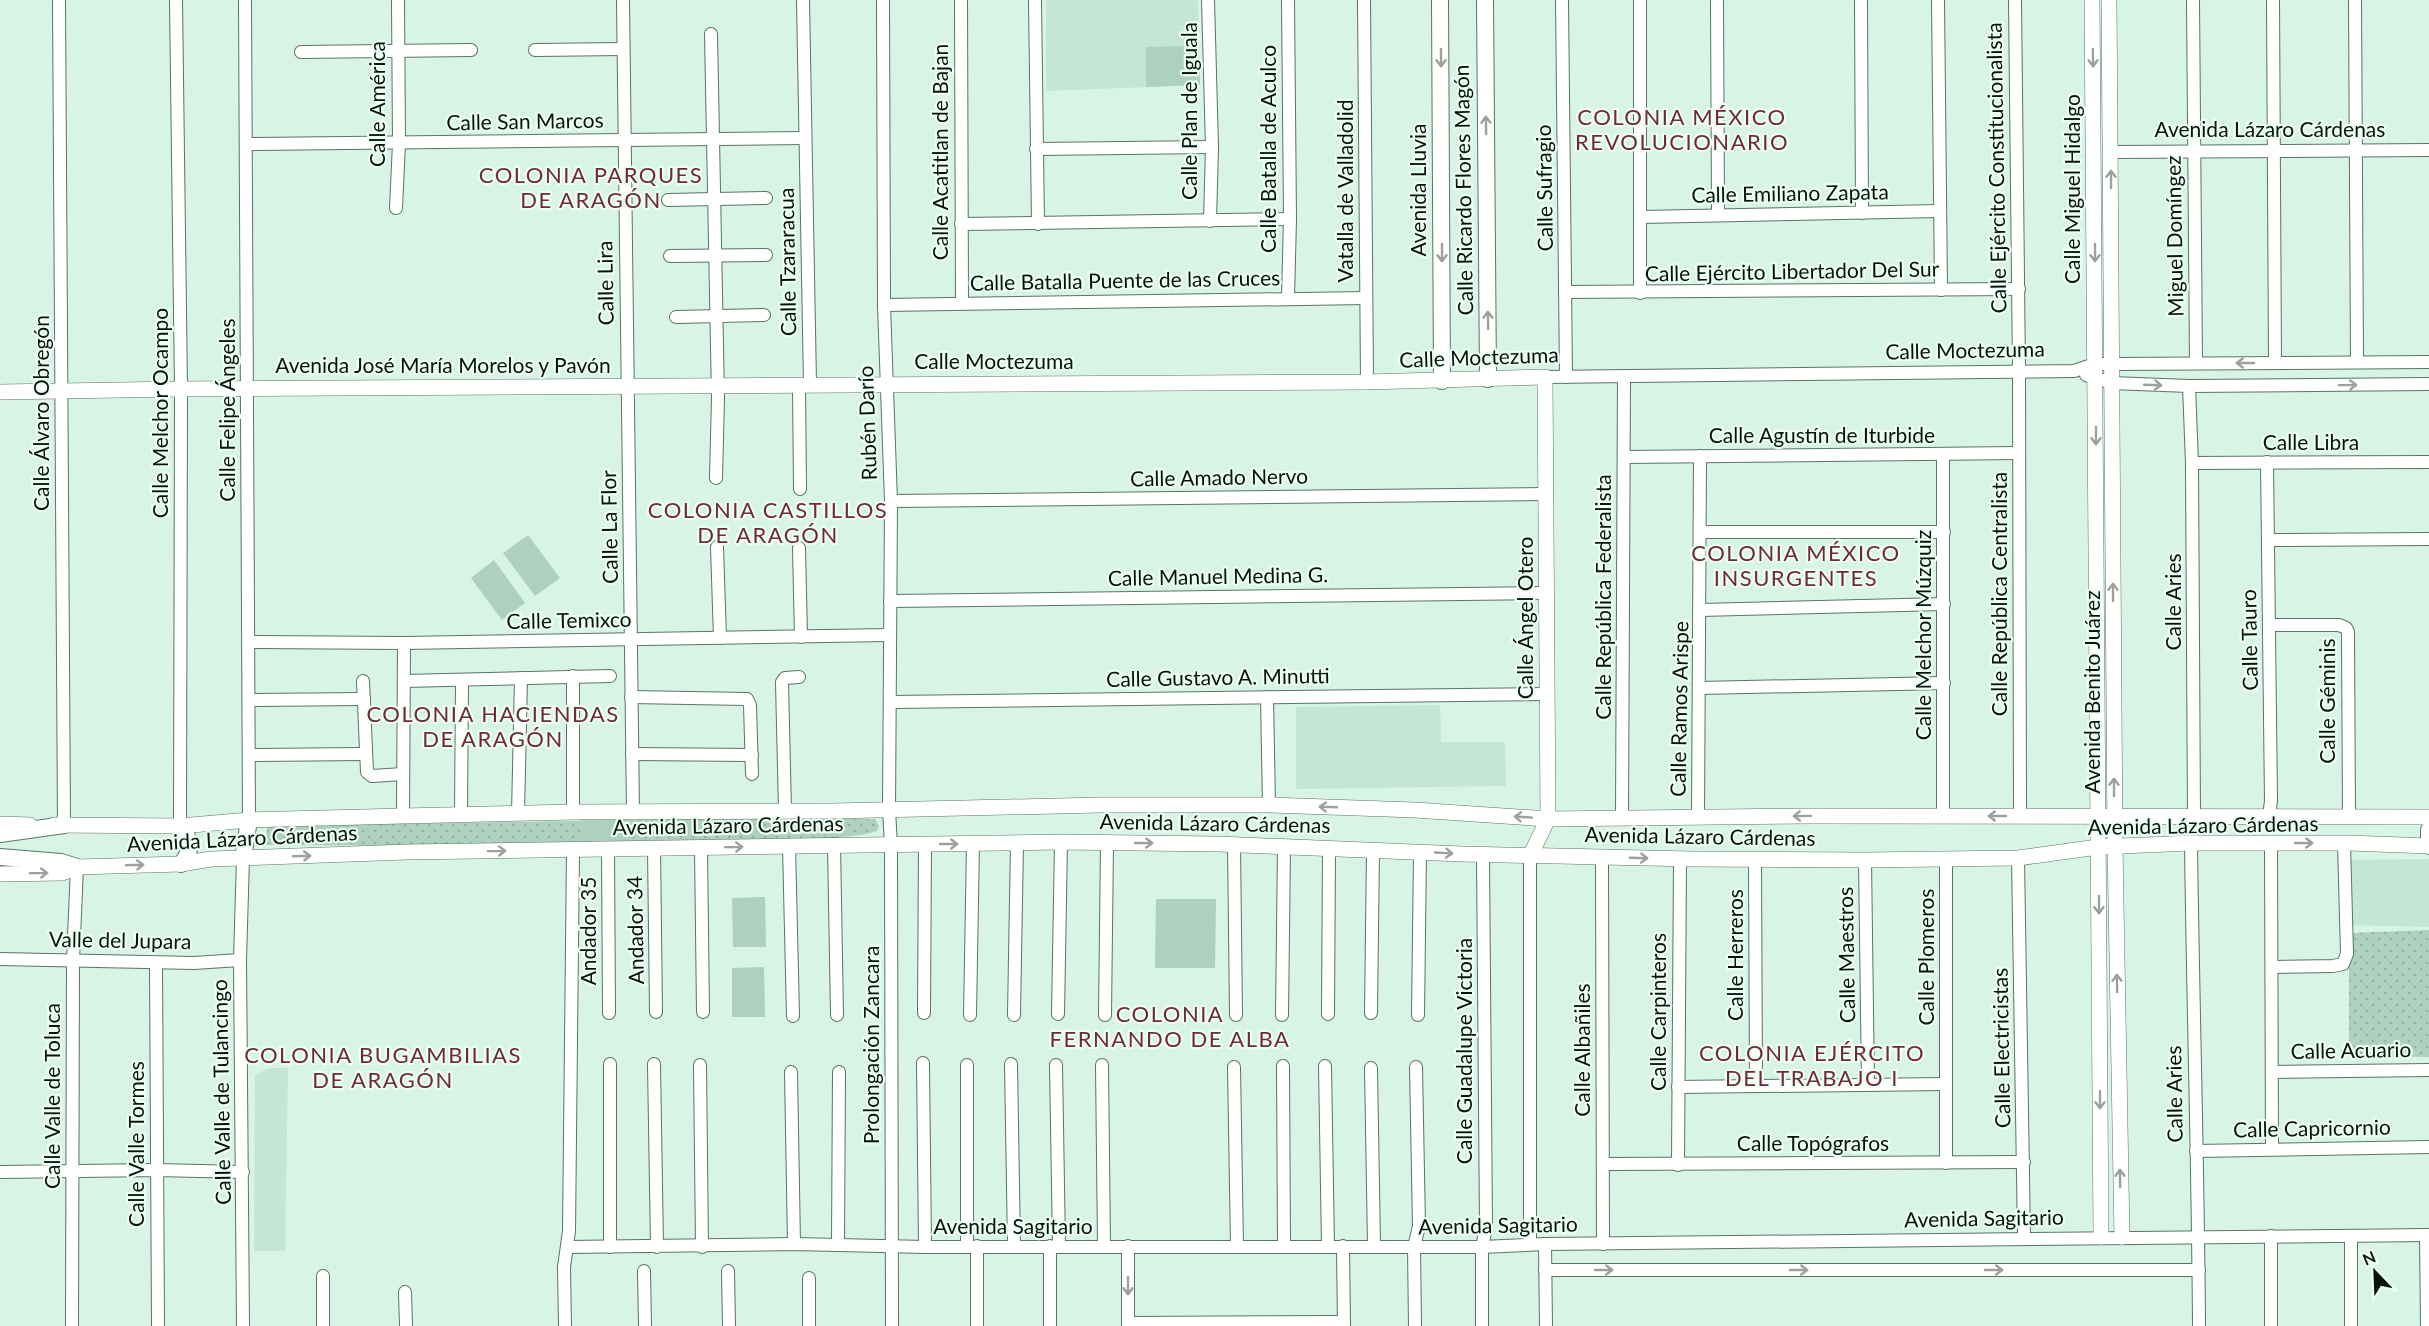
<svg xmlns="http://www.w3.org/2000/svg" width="2429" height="1326" viewBox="0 0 2429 1326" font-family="Lato,sans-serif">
	<defs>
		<pattern id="grass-dots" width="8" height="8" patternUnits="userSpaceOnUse" patternTransform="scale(1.5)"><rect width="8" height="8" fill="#aed0be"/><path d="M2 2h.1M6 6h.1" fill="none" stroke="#94b2a2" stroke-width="1.8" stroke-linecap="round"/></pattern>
	</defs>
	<rect width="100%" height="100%" fill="#d7f4e5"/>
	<!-- built -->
	<g fill="#c3e7d4">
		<polygon points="1046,0 1198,0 1200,85 1046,91"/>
		<polygon points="1440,705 1441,742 1505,742 1506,786 1296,789 1296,707"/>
		<polygon points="2429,859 2429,927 2350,925 2347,860"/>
		<polygon points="268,1068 288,1068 285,1251 254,1251 255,1076"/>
	</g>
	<!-- grass -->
	<g fill="url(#grass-dots)">
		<path d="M752,818l123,1 4,7 -2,5c-16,6 -42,5 -60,9l-350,6 -201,-1 1,-19z"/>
		<polygon points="2429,930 2429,1057 2349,1056 2349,933"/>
	</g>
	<!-- garden -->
	<g fill="#aed0be">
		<polygon points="1199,46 1200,85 1146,87 1146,47"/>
		<polygon points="528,535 560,578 535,596 503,553"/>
		<polygon points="494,560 525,603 502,620 471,578"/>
		<polygon points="626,818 627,842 581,843 581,819"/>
		<polygon points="765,897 766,947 733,947 732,898"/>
		<polygon points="1156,899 1216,899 1215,968 1155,968"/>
		<polygon points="764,967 765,1017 732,1017 732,968"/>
	</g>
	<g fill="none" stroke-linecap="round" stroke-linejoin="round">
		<defs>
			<g id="minor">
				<polyline points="59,0 64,825"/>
				<polyline points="176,0 181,389 180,826"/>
				<polyline points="245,0 249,820"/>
				<polyline points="623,0 633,812"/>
				<polyline points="803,0 810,384"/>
				<polyline points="883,0 884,305 891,501 889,810 891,845 892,1326"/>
				<polyline points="961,0 962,303"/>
				<polyline points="1035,0 1038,224"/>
				<polyline points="1208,0 1212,147 1210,221"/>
				<polyline points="1288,0 1290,219 1288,298"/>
				<polyline points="1364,0 1367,382"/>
				<polyline points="1562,0 1566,377"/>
				<polyline points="1640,0 1640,293"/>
				<polyline points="1717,0 1718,214"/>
				<polyline points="1861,0 1862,213"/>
				<polyline points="1938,0 1941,290"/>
				<polyline points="2015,0 2019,372 2020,816"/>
				<polyline points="2193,0 2196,363"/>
				<polyline points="2273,0 2275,363"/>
				<polyline points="2355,0 2357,362"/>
				<polyline points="711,34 718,398 716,478"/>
				<polyline points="535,50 623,49"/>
				<polyline points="301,52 471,50"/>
				<polyline points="246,144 804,138"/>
				<polyline points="1036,149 1212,147"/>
				<polyline points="2111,152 2429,150"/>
				<polyline points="668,200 766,198"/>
				<polyline points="396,208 399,143 398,0"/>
				<polyline points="1641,217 1939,211"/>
				<polyline points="961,224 1290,219"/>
				<polyline points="670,256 766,255"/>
				<polyline points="1565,292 2019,289"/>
				<polyline points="884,305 1366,298"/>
				<polyline points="676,317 764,315"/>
				<polyline points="2086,375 2112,383 2189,386 2429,384"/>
				<polyline points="1545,377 2074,371 2095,364 2112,364 2429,362"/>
				<polyline points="799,385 800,489"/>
				<polyline points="2189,386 2192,463 2194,818"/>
				<polyline points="1624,457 2019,453"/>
				<polyline points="2267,462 2271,801 2269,816"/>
				<polyline points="2192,463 2429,462"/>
				<polyline points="891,501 1547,494"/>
				<polyline points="1700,532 1944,532"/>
				<polyline points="2269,540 2429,539"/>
				<polyline points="717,547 720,638"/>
				<polyline points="799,548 801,637"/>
				<polyline points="890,601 1546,593"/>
				<polyline points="1700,610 1944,604"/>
				<polyline points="2269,625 2339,625 2346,628 2348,632 2349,816"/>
				<polyline points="249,642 404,643 890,635"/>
				<polyline points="363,681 367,772 372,776 403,774"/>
				<polyline points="404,681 610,676"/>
				<polyline points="1699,688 1944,683"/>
				<polyline points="631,697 747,699 750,705 752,774"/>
				<polyline points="1267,697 1269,805"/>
				<polyline points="250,700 364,699"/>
				<polyline points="891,702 1546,694"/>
				<polyline points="632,754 752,755"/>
				<polyline points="249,755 365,754"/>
				<polyline points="785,811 782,682 785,678 799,677"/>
				<polyline points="573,812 573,676"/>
				<polyline points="518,814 521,678"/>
				<polyline points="461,815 462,680"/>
				<polyline points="403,816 404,643"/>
				<polyline points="1943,816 1943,455"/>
				<polyline points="1622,818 1624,376"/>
				<polyline points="1698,818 1700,456"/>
				<path d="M2191,843c2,161 7,322 8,483"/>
				<polyline points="834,844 837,1015"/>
				<polyline points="1234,844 1236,1015"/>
				<polyline points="2271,844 2272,1149"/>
				<polyline points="789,846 793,1016"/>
				<polyline points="654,848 656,1012"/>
				<polyline points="701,848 703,1012"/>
				<polyline points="608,850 609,1013"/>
				<polyline points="1530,856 1530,1244"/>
				<polyline points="1602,857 1603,1244"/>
				<polyline points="2018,858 2024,1238"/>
				<polyline points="1755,859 1756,1086"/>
				<polyline points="1865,860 1868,1085"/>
				<polyline points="0,959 194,963 240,960"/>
				<polyline points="156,963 158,1326"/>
				<polyline points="2272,967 2333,966 2343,964 2347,954 2344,843"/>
				<polyline points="924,1013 925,844"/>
				<polyline points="1371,1013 1373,850"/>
				<polyline points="1058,1014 1061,842"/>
				<polyline points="1328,1014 1329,848"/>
				<polyline points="970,1015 973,844"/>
				<polyline points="1014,1015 1017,843"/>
				<polyline points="1105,1015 1107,843"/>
				<polyline points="1282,1015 1284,847"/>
				<polyline points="1418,1015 1420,852"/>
				<polyline points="923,1063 925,1247"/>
				<polyline points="610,1064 610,1247"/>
				<polyline points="654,1064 657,1247"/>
				<polyline points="1011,1064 1014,1247"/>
				<polyline points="700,1065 702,1247"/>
				<polyline points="967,1065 967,1247"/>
				<polyline points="1056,1065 1059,1246"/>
				<polyline points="1102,1065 1104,1246"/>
				<polyline points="1283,1066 1284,1246"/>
				<polyline points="1325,1066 1328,1247"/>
				<polyline points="1234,1067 1237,1246"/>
				<polyline points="1371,1068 1374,1246"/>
				<polyline points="791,1072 794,1244"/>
				<polyline points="2273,1072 2429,1070"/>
				<polyline points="1678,1087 1945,1084"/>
				<polyline points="2196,1151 2429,1147"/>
				<polyline points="1946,1163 1946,859"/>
				<polyline points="1604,1164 2024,1162"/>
				<polyline points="1678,1165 1680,859"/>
				<polyline points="0,1172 156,1170 243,1172"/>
				<polyline points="2426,1235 2427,1326"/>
				<polyline points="2271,1236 2271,1326"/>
				<polyline points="838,1244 839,1072"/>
				<polyline points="1545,1244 1546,1326"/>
				<polyline points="1128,1246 1128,1326"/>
				<polyline points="1343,1246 1344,1326"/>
				<polyline points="568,1247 794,1244 925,1247 1482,1247 1545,1244 2429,1235"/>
				<polyline points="1545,1270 2199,1270"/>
				<polyline points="644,1271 645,1326"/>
				<polyline points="728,1271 729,1326"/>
				<polyline points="809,1278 809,1326"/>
				<polyline points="405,1292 406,1326"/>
				<polyline points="1128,1323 1344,1322"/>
				<polyline points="72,1326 73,960 77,867"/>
				<polyline points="243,1326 240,960 243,858"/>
				<polyline points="323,1326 323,1276"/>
				<polyline points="565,1326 564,1267 569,1231 573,851"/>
				<polyline points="977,1326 977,1246"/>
				<polyline points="1050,1326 1050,1246"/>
				<polyline points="1415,1326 1414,1247 1419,1226 1416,1067"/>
				<polyline points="1482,1326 1482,1247 1486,1228 1483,855"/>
				<polyline points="2351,1326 2351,1236"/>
			</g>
			<g id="tertiary">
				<polyline points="2092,0 2101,1237"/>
				<polyline points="2109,0 2115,845 2122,1237"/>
				<polyline points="0,392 181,389 1367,382 1545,377 1548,819 1530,856"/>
				<polyline points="0,824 30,825"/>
				<polyline points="54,825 180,826 249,820 403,816 573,812 833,811 1100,805 1269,805 1415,810 1548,819 1810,816 2429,817"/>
				<polyline points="0,874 62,873 77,867 181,864 211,859 407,852 1061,842 1218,844 1462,854 1692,859 1865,860 2018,858 2098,847 2191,843 2349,843 2429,846"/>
			</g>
			<g id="secondary">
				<polyline points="1440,0 1442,381"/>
				<polyline points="1485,0 1488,379"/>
				<path d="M180,826c11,13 13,25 1,38"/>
				<polyline points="0,834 64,825"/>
				<polyline points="2429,846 2429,830"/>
				<polyline points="0,857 61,862 77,867"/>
				<polyline points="243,858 249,820"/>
			</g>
		</defs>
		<!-- minor casing -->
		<use href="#minor" stroke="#5a7467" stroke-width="14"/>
		<!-- tertiary casing -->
		<use href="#tertiary" stroke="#5a7467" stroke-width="16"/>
		<!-- secondary casing -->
		<use href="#secondary" stroke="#5a7467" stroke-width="18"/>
		<!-- minor -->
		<use href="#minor" stroke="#fff" stroke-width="12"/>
		<!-- tertiary -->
		<use href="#tertiary" stroke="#fff" stroke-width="15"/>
		<!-- secondary -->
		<use href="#secondary" stroke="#fff" stroke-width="16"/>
	</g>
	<!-- one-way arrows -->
	<defs><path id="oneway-shaft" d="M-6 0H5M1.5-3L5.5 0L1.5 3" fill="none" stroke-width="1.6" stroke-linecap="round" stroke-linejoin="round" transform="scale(1.5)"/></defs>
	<g stroke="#9ca09e">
		<use href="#oneway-shaft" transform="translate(1441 58) rotate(90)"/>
		<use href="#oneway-shaft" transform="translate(2093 58) rotate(89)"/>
		<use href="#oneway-shaft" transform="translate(1486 125) rotate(-91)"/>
		<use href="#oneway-shaft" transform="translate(2111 179) rotate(-90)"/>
		<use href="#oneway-shaft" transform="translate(1442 253) rotate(90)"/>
		<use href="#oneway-shaft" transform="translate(2095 253) rotate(90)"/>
		<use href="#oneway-shaft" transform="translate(1488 320) rotate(-91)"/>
		<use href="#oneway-shaft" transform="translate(2245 363) rotate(180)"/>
		<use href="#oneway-shaft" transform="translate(2153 385) rotate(2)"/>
		<use href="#oneway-shaft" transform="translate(2348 385) rotate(-1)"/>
		<use href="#oneway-shaft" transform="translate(2096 436) rotate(90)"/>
		<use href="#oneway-shaft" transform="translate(2113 592) rotate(-90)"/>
		<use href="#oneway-shaft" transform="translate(2114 787) rotate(-90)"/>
		<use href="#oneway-shaft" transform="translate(1328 807) rotate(-178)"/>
		<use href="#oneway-shaft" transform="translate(1802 816) rotate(179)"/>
		<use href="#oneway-shaft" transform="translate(1997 816) rotate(180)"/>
		<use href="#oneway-shaft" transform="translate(1523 817) rotate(-176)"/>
		<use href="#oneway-shaft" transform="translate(1144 843)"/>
		<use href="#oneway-shaft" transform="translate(2304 843)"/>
		<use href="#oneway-shaft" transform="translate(949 844)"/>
		<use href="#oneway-shaft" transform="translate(734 847) rotate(-1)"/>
		<use href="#oneway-shaft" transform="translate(497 851) rotate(-1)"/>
		<use href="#oneway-shaft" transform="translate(1444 853) rotate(3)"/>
		<use href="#oneway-shaft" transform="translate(302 856) rotate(-2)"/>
		<use href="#oneway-shaft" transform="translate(1639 858) rotate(2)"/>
		<use href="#oneway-shaft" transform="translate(135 865) rotate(-2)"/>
		<use href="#oneway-shaft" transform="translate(39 873) rotate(-1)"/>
		<use href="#oneway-shaft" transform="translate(2099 905) rotate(90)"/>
		<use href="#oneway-shaft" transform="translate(2117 983) rotate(-91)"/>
		<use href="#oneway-shaft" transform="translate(2100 1100) rotate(90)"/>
		<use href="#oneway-shaft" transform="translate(2120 1178) rotate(-91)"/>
		<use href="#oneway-shaft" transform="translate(1604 1270)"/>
		<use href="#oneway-shaft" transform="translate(1799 1270)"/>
		<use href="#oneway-shaft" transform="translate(1994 1270)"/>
		<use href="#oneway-shaft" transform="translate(1128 1286) rotate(90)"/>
	</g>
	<g text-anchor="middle" stroke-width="4.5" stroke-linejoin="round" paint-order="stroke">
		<!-- street labels -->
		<g font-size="21" fill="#08120d" stroke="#edfef5">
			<text transform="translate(378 104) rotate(-90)" y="7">Calle América</text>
			<text transform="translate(1190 111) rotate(-90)" y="7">Calle Plan de Iguala</text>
			<text transform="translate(525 122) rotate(-1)" y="7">Calle San Marcos</text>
			<text x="2270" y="137">Avenida Lázaro Cárdenas</text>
			<text transform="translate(1269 149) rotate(-90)" y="7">Calle Batalla de Aculco</text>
			<text transform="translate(941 152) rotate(-90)" y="7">Calle Acatitlan de Bajan</text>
			<text transform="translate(1997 168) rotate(-91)" y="7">Calle Ejército Constitucionalista</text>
			<text transform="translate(1545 188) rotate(-91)" y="7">Calle Sufragio</text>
			<text transform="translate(2073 189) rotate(-90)" y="7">Calle Miguel Hidalgo</text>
			<text transform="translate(1419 190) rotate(-90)" y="7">Avenida Lluvia</text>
			<text transform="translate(1464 190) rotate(-91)" y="7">Calle Ricardo Flores Magón</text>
			<text transform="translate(1346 191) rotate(-90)" y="7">Vatalla de Valladolid</text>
			<text transform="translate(1790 194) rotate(-1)" y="7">Calle Emiliano Zapata</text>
			<text transform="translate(2175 236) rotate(-91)" y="7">Miguel Domíngez</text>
			<text transform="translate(788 262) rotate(-91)" y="7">Calle Tzararacua</text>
			<text transform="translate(1792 272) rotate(-1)" y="7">Calle Ejército Libertador Del Sur</text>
			<text transform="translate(1125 281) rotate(-1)" y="7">Calle Batalla Puente de las Cruces</text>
			<text transform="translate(606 283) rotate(-91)" y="7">Calle Lira</text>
			<text transform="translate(1965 351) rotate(-1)" y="7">Calle Moctezuma</text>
			<text transform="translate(1479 358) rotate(-2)" y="7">Calle Moctezuma</text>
			<text x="994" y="369">Calle Moctezuma</text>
			<text x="443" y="373">Avenida José María Morelos y Pavón</text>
			<text transform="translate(228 410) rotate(-90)" y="7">Calle Felipe Ángeles</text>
			<text transform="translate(42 413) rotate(-90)" y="7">Calle Álvaro Obregón</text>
			<text transform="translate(161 413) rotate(-90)" y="7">Calle Melchor Ocampo</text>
			<text transform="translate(868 423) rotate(-92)" y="7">Rubén Darío</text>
			<text x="1822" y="443">Calle Agustín de Iturbide</text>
			<text x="2311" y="450">Calle Libra</text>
			<text transform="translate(1219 478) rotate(-1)" y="7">Calle Amado Nervo</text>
			<text transform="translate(610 527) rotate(-91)" y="7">Calle La Flor</text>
			<text transform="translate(1218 577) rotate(-1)" y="7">Calle Manuel Medina G.</text>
			<text transform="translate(2000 594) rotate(-90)" y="7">Calle República Centralista</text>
			<text transform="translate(1604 597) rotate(-90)" y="7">Calle República Federalista</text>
			<text transform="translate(2174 602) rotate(-90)" y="7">Calle Aries</text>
			<text transform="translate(1526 618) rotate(-90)" y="7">Calle Ángel Otero</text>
			<text transform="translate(569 621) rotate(-1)" y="7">Calle Temixco</text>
			<text transform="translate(1924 635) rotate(-90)" y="7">Calle Melchor Múzquiz</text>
			<text transform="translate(2250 640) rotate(-91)" y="7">Calle Tauro</text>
			<text transform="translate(1218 678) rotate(-1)" y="7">Calle Gustavo A. Minutti</text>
			<text transform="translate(2093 692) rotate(-90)" y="7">Avenida Benito Juárez</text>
			<text transform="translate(2328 701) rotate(-90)" y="7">Calle Géminis</text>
			<text transform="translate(1680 709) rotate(-89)" y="7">Calle Ramos Arispe</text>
			<text transform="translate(1215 824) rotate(1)" y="7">Avenida Lázaro Cárdenas</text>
			<text transform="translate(728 826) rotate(-1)" y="7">Avenida Lázaro Cárdenas</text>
			<text transform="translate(2203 826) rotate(-1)" y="7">Avenida Lázaro Cárdenas</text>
			<text transform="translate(1700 837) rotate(1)" y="7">Avenida Lázaro Cárdenas</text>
			<text transform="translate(242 839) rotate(-3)" y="7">Avenida Lázaro Cárdenas</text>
			<text transform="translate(636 930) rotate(-91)" y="7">Andador 34</text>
			<text transform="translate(589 931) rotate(-90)" y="7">Andador 35</text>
			<text transform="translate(120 941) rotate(1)" y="7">Valle del Jupara</text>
			<text transform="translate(1736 955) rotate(-90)" y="7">Calle Herreros</text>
			<text transform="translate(1847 955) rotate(-91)" y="7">Calle Maestros</text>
			<text transform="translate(1927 957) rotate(-90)" y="7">Calle Plomeros</text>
			<text transform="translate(1659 1012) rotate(-90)" y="7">Calle Carpinteros</text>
			<text transform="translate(872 1045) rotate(-90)" y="7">Prolongación Zancara</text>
			<text transform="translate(2002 1048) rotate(-91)" y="7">Calle Electricistas</text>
			<text transform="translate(1583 1050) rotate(-90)" y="7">Calle Albañiles</text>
			<text transform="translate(1465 1051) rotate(-90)" y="7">Calle Guadalupe Victoria</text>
			<text transform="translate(2351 1051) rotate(-1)" y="7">Calle Acuario</text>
			<text transform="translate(222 1092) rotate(-91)" y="7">Calle Valle de Tulancingo</text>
			<text transform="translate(2175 1094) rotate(-91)" y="7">Calle Aries</text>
			<text transform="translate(53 1096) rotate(-90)" y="7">Calle Valle de Toluca</text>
			<text transform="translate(2312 1129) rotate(-1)" y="7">Calle Capricornio</text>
			<text transform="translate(137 1144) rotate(-90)" y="7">Calle Valle Tormes</text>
			<text x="1813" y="1151">Calle Topógrafos</text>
			<text transform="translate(1984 1219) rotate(-1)" y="7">Avenida Sagitario</text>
			<text transform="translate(1498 1226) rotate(-1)" y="7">Avenida Sagitario</text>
			<text x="1013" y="1234">Avenida Sagitario</text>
		</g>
		<!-- neighbourhood labels -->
		<g font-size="22" letter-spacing="1.5" fill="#6f293a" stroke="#edfef5">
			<text x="1682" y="125">COLONIA MÉXICO<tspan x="1682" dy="25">REVOLUCIONARIO</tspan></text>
			<text x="591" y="183">COLONIA PARQUES<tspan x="591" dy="25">DE ARAGÓN</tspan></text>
			<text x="768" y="518">COLONIA CASTILLOS<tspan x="768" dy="25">DE ARAGÓN</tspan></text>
			<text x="1796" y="561">COLONIA MÉXICO<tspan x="1796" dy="25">INSURGENTES</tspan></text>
			<text x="493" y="722">COLONIA HACIENDAS<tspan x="493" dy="25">DE ARAGÓN</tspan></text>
			<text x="1170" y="1022">COLONIA<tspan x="1170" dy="25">FERNANDO DE ALBA</tspan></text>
			<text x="1812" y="1061">COLONIA EJÉRCITO<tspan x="1812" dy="25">DEL TRABAJO I</tspan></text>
			<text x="383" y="1063">COLONIA BUGAMBILIAS<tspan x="383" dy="25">DE ARAGÓN</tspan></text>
		</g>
	</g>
	<!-- north arrow -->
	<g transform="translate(2375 1272) rotate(337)" stroke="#edfef5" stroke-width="4.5" paint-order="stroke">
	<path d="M0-4.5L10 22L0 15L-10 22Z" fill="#08120d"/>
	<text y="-9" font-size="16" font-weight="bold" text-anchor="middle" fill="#08120d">N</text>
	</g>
</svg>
